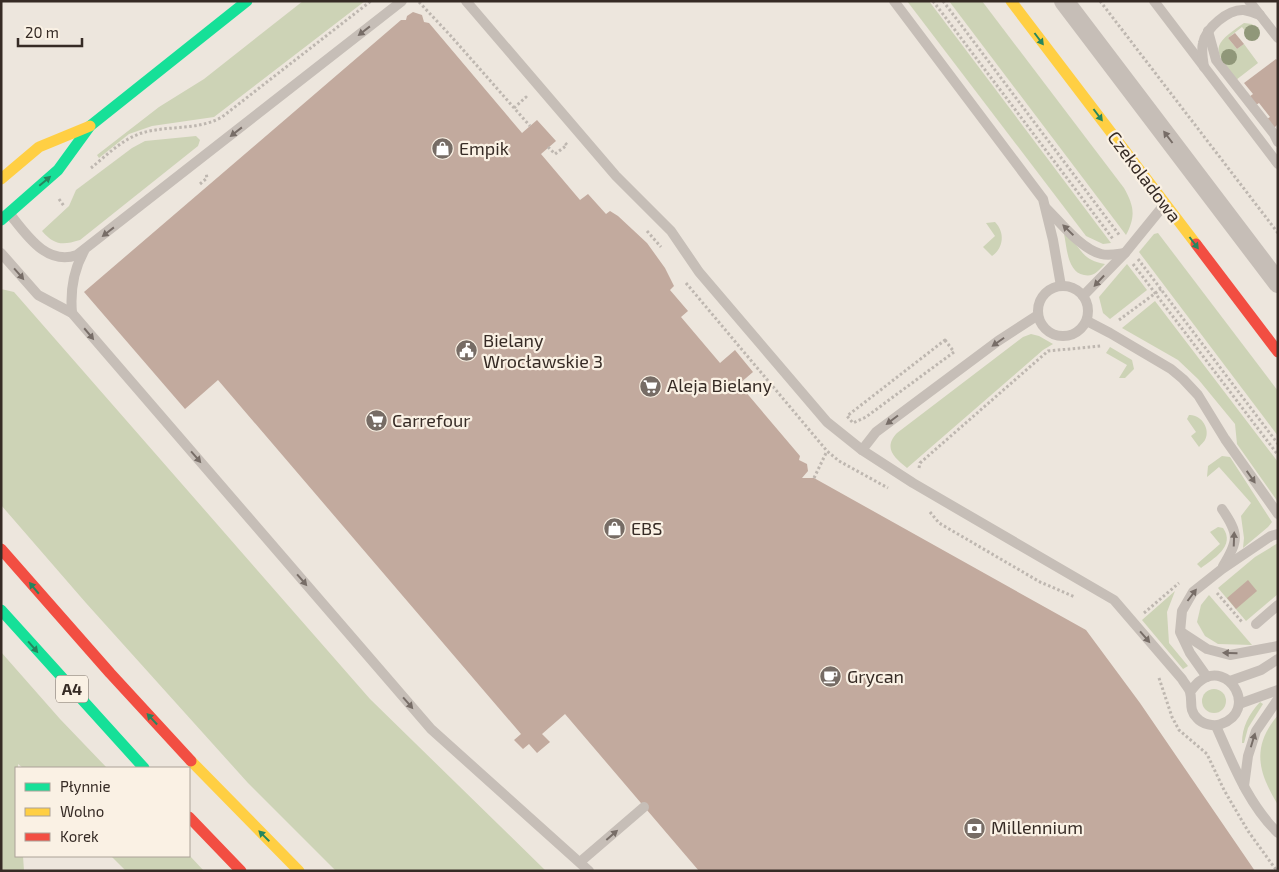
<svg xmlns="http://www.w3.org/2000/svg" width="1279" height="872" viewBox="0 0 1279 872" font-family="'Exo 2',sans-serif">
	<rect width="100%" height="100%" fill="#ede6dd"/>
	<!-- green -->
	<g fill="#cdd3b6">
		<polygon points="303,1 365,1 214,117 152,126 129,134 99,158 97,155 159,107 204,79"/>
		<polygon points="907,1 929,1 1111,243 1103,244 1086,236"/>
		<path d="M949,1h33l142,187c10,18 12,28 2,47z"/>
		<path d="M1244,23l8,1 6,7 -8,6 -8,-10 -14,11 9,11 7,-5 14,19 -22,17c-24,-32 -25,-34 8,-57z"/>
		<path d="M196,136l4,4 -2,6 -118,94c-17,5 -25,6 -38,-9l27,-25 7,-16 56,-42 13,-7z"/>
		<path d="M995,222c10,10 9,26 -3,34l-9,-9 12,-11 -9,-13z"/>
		<polygon points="1158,233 1278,391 1278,436 1139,252 1154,234"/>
		<path d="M1064,234c18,11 15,26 41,30 -7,7 -11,13 -21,11 -17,-3 -17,-28 -20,-41z"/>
		<polygon points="1127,264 1147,290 1110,319 1103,313 1099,297"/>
		<polygon points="1,289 14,292 370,699 546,871 336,871 248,783 86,603 1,505"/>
		<polygon points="1155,301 1278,462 1278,502 1237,444 1235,424 1198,379 1178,360 1122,328"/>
		<path d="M1031,334l8,2 14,8 -10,6 -136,118c-13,-11 -24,-20 -10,-35l126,-96z"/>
		<polygon points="1110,347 1132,360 1134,369 1125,378 1119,378 1127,365 1106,353"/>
		<path d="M1189,415c12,-1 22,14 16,25 -1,2 -4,4 -6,7l-8,-11 5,-4 -9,-13z"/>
		<polygon points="1222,456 1230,457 1272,522 1268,527 1243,548 1244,538 1241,516 1251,503 1219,467 1207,477 1208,466"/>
		<path d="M1218,527l5,1c13,18 -10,31 -22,40l-4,-4 23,-20 -10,-12z"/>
		<polygon points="1278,543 1278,594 1246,621 1218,588 1255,557"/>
		<polygon points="1175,591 1167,612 1169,643 1188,666 1183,669 1142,620"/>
		<polygon points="1209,595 1252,645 1218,644 1205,636 1197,622 1201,605"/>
		<polygon points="1,652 60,719 107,768 23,768 18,764 18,768 16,768 16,856 23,856 24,871 1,871"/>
		<circle cx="1214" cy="701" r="12"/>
		<path d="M1260,702l3,2 -15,24 -4,15h-2c0,-16 7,-29 18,-41z"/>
		<path d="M1278,715v90c-20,-33 -27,-58 0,-90z"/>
		<polygon points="189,855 204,871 126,871 111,856"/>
	</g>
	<!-- building -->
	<g fill="#c2aa9e">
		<polygon points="413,12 422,15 424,22 429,23 522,133 537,120 556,141 541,154 580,200 588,194 606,214 610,211 618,216 647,243 665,268 674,286 670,290 688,311 681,317 720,363 735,350 753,372 739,384 800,456 799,460 807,464 808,471 802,478 814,478 1086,630 1140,703 1255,871 699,871 565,714 542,734 550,742 537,753 529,744 523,749 514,740 521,734 218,380 185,409 84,292 401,20 406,20 407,16"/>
		<polygon points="1235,33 1244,44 1237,49 1228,38"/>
		<polygon points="1276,59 1278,61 1278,127 1277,125 1274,128 1267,119 1270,117 1259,103 1256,105 1249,97 1253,94 1244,83"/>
		<polygon points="1248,580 1257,591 1236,609 1227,598"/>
	</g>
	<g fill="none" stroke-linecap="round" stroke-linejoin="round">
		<!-- path -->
		<g stroke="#beb7b0" stroke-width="3" stroke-dasharray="2.5 2.5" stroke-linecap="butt">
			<polyline points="933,1 1113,239"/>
			<polyline points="943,1 1120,236"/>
			<polyline points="1100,1 1278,233"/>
			<polyline points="419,2 450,35 530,126"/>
			<polyline points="514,108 526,97 528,100"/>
			<polyline points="548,147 555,154 567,145 565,143"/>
			<path d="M91,168c15,-12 31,-29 51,-35 26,-8 55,-2 80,-16l149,-116"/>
			<polyline points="200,184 207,178 206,173"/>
			<polyline points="59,199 64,206"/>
			<polyline points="647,231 661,247"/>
			<polyline points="1138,259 1278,444"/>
			<polyline points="1133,264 1278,455"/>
			<polyline points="686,283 827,451 839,461 888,488"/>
			<polyline points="1119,320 1161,289"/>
			<polygon points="945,340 954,352 866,417 853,423 847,416"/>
			<polyline points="919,468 920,463 1048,351 1101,346"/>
			<polyline points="814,478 827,451"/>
			<polyline points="930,512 939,523 1040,582 1075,597"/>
			<polyline points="1217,593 1242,622"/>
			<polyline points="1144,613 1179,583"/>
			<polyline points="1159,678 1172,717 1179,730 1207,754 1224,790 1248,831 1277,871"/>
		</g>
		<!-- lane -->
		<g stroke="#c6beb7" stroke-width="10">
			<path d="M466,1l150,175 55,55 28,41 128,150 35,28 51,33 201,117 68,79c2,4 7,9 8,13 3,10 -2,17 7,26 5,6 17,9 24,6 38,-13 8,-65 -21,-43 -3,2 -7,7 -10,11"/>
			<polyline points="894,1 1043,199 1053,240 1061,286"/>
			<polyline points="1154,1 1278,164"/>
			<polyline points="1249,1 1278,38"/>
			<polyline points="1208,31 1216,60 1274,134 1278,142"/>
			<path d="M1204,67c-1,-7 -3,-16 -1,-24 3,-15 25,-34 41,-33 5,1 11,3 16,5"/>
			<path d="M1046,208c14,14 35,41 55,46 8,2 16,0 24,-1"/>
			<path d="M9,213c17,21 37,53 68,42l325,-254"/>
			<polyline points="1,253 38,295 72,313 431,729 589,871"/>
			<circle cx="1063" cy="311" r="25"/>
			<polyline points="1083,296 1125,253 1164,205"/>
			<path d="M72,313c-2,-23 1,-42 12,-62"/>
			<polyline points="1087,321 1110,333 1171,369 1183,379 1198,395 1225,439 1278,514"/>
			<polyline points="862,450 876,432 998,341 1038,315"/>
			<path d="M1222,509c17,25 17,31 1,57"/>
			<polyline points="1256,624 1278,605"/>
			<polyline points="1181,632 1207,649 1230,655 1278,646"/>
			<polyline points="1207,677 1190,653 1180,632 1182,611 1193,592 1222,569 1271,536 1278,534"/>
			<polyline points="1230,681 1261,670 1278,659"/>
			<polyline points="1239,704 1278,690"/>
			<path d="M1216,726c17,38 32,78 62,107"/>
			<polyline points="1244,786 1248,756 1256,731 1278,699"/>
			<polyline points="580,862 644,807"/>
		</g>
		<!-- street -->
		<polyline stroke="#c6beb7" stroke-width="20" points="1064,1 1278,283"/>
		<!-- fast -->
		<g stroke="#16e098" stroke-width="11">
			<polyline points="1,220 58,170 90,126 247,1"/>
			<polyline points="1,610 144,768"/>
		</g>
		<!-- slow -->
		<g stroke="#ffcf43" stroke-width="11">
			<polyline points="1011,1 1196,244"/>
			<polyline points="1,179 39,147 90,126"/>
			<polyline points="191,761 299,871"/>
		</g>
		<!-- jam -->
		<g stroke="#f24e42" stroke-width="11">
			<polyline points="1196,244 1278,352"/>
			<polyline points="1,549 110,673 191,761"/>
			<polyline points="189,817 241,871"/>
		</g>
	</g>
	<!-- trees -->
	<g fill="#909779">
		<circle cx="1252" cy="33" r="8"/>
		<circle cx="1229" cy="57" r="8"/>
	</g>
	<!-- one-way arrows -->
	<defs><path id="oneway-solid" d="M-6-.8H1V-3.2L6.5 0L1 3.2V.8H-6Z" transform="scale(1.25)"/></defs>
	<g fill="#776d67">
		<use href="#oneway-solid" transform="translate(364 31) rotate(142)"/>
		<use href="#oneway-solid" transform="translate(236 132) rotate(142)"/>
		<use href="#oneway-solid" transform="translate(1168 137) rotate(-127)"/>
		<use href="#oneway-solid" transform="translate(1068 230) rotate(-136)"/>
		<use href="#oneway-solid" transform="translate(108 232) rotate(142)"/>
		<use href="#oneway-solid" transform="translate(19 274) rotate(49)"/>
		<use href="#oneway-solid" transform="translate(1099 281) rotate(133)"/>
		<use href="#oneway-solid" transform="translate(89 334) rotate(50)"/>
		<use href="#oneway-solid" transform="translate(998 342) rotate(145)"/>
		<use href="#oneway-solid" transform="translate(892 420) rotate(143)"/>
		<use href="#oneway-solid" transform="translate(196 457) rotate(49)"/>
		<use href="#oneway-solid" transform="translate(1251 477) rotate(55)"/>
		<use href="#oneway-solid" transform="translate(1234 539) rotate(-88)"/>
		<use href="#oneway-solid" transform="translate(302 580) rotate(49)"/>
		<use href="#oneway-solid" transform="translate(1192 595) rotate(-53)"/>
		<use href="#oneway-solid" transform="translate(1145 637) rotate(49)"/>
		<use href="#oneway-solid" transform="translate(1230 653) rotate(-178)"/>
		<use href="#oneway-solid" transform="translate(408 703) rotate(49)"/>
		<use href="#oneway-solid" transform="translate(1253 740) rotate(-73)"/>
		<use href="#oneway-solid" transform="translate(612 835) rotate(-41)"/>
	</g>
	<g fill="#26865e">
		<use href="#oneway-solid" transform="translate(1039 39) rotate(53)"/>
		<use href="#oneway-solid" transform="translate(1098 115) rotate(53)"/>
		<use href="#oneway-solid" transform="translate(45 181) rotate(-40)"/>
		<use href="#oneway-solid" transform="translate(1194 243) rotate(53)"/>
		<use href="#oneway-solid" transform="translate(34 588) rotate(-130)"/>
		<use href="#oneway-solid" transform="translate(33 647) rotate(49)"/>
		<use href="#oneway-solid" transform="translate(152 719) rotate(-133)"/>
		<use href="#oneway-solid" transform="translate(264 836) rotate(-135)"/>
	</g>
	<!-- icons -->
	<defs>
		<symbol id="shop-disc" viewBox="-11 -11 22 22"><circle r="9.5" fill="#766c65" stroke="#faf1e4"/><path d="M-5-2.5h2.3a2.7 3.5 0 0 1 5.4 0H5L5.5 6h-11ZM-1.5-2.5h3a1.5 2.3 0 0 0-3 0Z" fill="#fff"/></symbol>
		<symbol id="civic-disc" viewBox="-11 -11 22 22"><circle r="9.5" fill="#766c65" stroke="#faf1e4"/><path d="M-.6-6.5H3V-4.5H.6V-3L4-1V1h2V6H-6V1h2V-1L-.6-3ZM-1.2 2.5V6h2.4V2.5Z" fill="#fff"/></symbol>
		<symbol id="supermarket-disc" viewBox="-11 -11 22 22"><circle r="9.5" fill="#766c65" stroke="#faf1e4"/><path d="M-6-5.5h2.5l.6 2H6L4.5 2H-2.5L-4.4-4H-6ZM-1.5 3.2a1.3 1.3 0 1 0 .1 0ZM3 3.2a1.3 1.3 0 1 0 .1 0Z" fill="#fff"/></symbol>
		<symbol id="cafe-disc" viewBox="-11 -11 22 22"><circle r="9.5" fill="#766c65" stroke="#faf1e4"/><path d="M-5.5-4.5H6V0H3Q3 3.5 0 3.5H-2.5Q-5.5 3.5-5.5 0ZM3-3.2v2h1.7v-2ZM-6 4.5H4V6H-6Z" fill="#fff"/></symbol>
		<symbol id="bank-disc" viewBox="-11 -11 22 22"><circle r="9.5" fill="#766c65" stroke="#faf1e4"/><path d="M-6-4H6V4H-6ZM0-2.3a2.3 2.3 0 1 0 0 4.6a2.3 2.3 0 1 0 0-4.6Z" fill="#fff"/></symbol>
	</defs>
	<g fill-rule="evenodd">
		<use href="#shop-disc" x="430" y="136" width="25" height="25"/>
		<use href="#civic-disc" x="454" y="338" width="25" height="25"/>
		<use href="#supermarket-disc" x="638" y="374" width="25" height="25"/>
		<use href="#supermarket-disc" x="364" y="408" width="25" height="25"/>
		<use href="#shop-disc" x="602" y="516" width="25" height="25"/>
		<use href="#cafe-disc" x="818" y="664" width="25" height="25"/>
		<use href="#bank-disc" x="962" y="816" width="25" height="25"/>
	</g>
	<g text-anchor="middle" stroke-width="4.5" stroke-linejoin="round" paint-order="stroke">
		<!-- shield labels -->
		<rect fill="#faf1e4" stroke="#71665e" stroke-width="1" x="56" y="675.5" width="32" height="27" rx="4"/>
		<g font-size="16" font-weight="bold" fill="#362b25">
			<text x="72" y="695">A4</text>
		</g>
		<!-- poi labels -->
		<g font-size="18" fill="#362b25" stroke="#faf1e4" text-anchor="start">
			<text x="459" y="155">Empik</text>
			<text x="483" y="347">Bielany<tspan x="483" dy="21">Wrocławskie 3</tspan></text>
			<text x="667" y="392">Aleja Bielany</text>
			<text x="392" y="427">Carrefour</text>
			<text x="631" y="535">EBS</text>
			<text x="847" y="683">Grycan</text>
			<text x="991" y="834">Millennium</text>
		</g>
		<!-- street labels -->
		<g font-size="18" fill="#362b25" stroke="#faf1e4">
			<text transform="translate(1144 177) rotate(53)" y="6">Czekoladowa</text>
		</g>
	</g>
	<!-- border -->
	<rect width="1279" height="872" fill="none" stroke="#362b25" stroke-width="5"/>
	<!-- legend -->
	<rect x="15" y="767" width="175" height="90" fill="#faf1e4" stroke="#aca298"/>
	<rect x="25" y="783" width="25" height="8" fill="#16e098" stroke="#aca298"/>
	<text x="60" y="792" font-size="15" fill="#362b25">Płynnie</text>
	<rect x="25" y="808" width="25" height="8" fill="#ffcf43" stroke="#aca298"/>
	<text x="60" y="817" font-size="15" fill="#362b25">Wolno</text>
	<rect x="25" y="833" width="25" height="8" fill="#f24e42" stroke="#aca298"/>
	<text x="60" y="842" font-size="15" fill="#362b25">Korek</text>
	<!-- scale -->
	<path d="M18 38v8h64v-8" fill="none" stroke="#362b25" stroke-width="2.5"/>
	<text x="25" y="38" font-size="15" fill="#362b25" stroke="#faf1e4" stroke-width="4" paint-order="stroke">20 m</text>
</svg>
